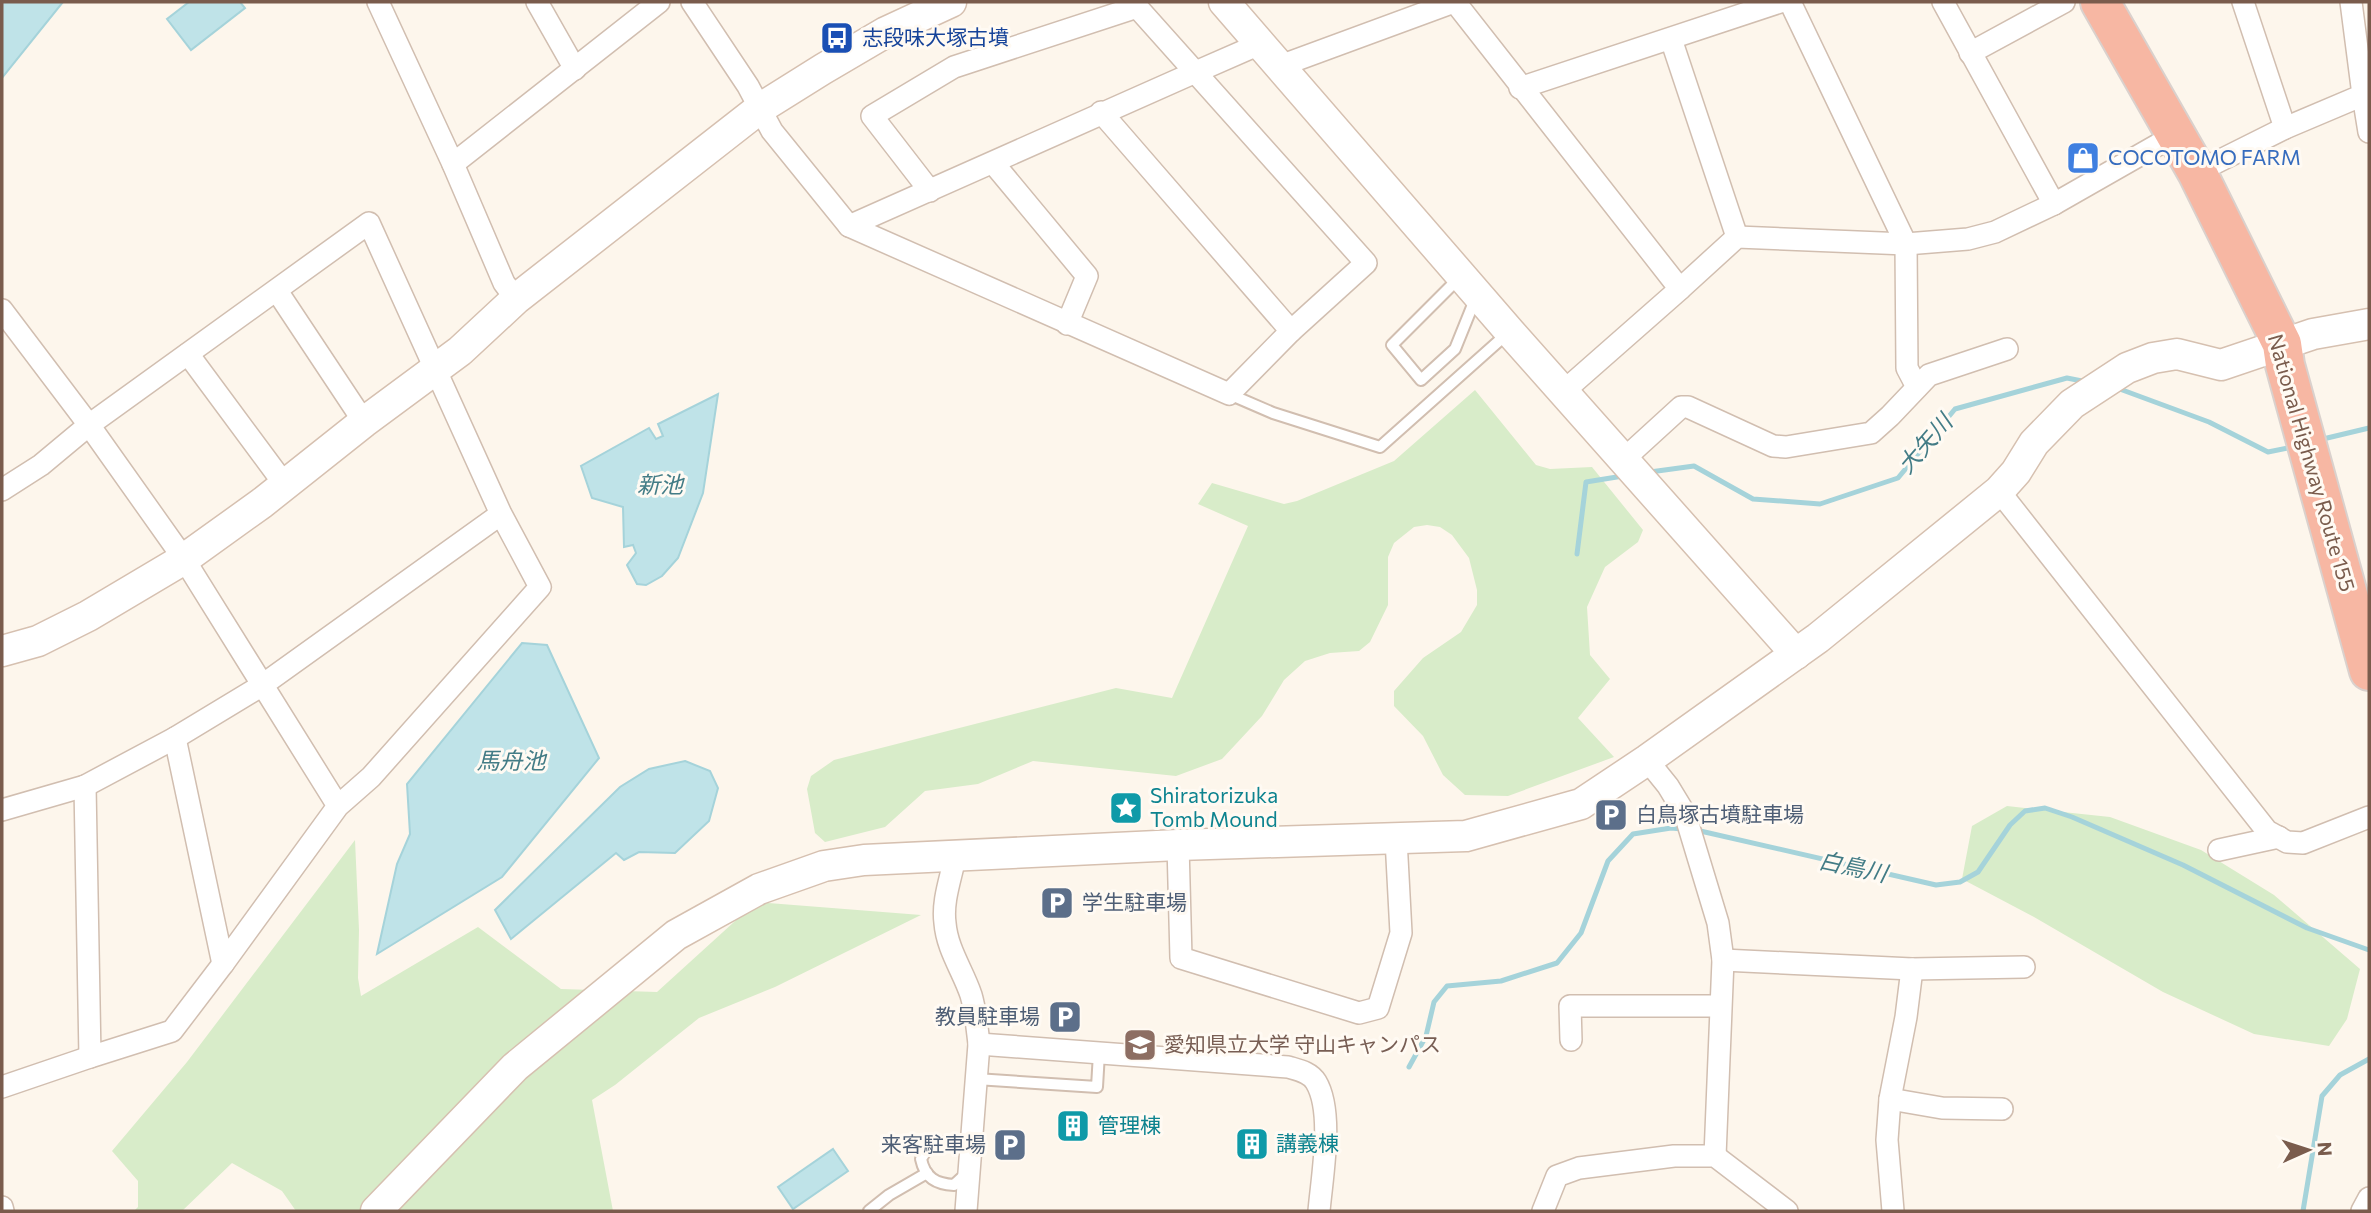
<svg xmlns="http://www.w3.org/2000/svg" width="2371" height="1213" viewBox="0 0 2371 1213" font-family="Commissioner,'Noto Sans JP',sans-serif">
	<rect width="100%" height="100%" fill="#fdf6ec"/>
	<!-- green -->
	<g fill="#d8ecc9">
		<polygon points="1475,390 1536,465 1550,469 1592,467 1643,530 1638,542 1605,567 1587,607 1590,655 1610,679 1578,718 1614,757 1508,796 1465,795 1443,775 1423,736 1394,706 1394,691 1423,658 1461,632 1477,605 1477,590 1469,558 1452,535 1440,527 1427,525 1414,527 1394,543 1388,557 1388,605 1370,642 1359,651 1330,653 1305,661 1284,680 1262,716 1222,759 1176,776 1033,761 978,784 925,791 885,827 825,842 815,833 807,789 811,776 834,760 1116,688 1172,698 1248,526 1198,504 1212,483 1284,504 1297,501 1394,461"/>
		<polygon points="2007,806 2110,817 2201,850 2274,895 2360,969 2347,1019 2329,1046 2254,1034 2163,992 2034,917 1962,879 1972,826"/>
		<polygon points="355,840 359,930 358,978 361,996 478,927 561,989 657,992 756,902 921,915 775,987 699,1018 615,1085 592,1100 613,1211 296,1211 282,1191 232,1163 182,1211 134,1211 138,1207 138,1181 112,1151 187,1062"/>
	</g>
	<!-- water -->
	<g fill="#bfe3e8" stroke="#a5d3da" stroke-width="2">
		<polygon points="2,2 63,2 2,78"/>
		<polygon points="189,2 240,2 245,8 191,50 167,19"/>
		<polygon points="718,394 703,493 678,558 662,576 646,585 637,584 627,565 636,553 633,545 624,547 623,507 592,498 581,466 649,428 656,439 663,436 658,424"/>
		<polygon points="522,643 547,645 599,758 502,877 377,954 397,864 410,834 407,784"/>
		<polygon points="685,761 710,771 718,788 709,821 675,853 639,852 624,860 616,853 511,939 495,910 620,787 649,769"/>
		<polygon points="833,1149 848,1171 793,1209 778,1187"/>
	</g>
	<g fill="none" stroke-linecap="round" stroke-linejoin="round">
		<!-- stream -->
		<g stroke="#a5d3da" stroke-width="5">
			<polyline points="2117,388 2209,422 2268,452 2288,448"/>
			<polyline points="2323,439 2369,428"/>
			<polyline points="1650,472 1694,466 1753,499 1820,504 1898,478 1955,409 2067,378 2087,382"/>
			<polyline points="1577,554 1586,482 1623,476"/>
			<polyline points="1696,830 1936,885 1960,882 1978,872 2010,825 2025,811 2045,808 2072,817 2183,865 2307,928 2369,950"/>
			<polyline points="1409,1067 1426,1036 1434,1002 1447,986 1501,981 1557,963 1581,933 1608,861 1633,834 1671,828 1682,829"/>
			<polyline points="2303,1211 2322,1096 2340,1075 2369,1059"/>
		</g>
		<defs>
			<g id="lane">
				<polyline points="1459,278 1392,345 1421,380 1455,349 1476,297"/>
				<polyline points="1229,394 1273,413 1380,447 1509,332"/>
				<polyline points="976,1079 1097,1087 1099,1053"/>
				<path d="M967,1173l-13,12c-18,-1 -29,-7 -33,-26 12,-23 28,-17 50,-17"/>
				<polyline points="869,1211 889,1195 927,1173"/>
			</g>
			<g id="street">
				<polyline points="378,2 453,164 504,283 516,299"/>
				<polyline points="537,2 575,69"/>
				<polyline points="692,2 748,86 772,131 849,226 1229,394 1291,331 1366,263 1137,7 954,67 872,116 930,191"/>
				<polyline points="1455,2 1680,289 1564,391"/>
				<polyline points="1790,2 1906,244 1907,368 1917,387"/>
				<polyline points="1943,2 2054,204"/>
				<polyline points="2243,2 2285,128"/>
				<polyline points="1671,39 1737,237"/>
				<polyline points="1970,53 2064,2"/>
				<polyline points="1280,66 1454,2"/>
				<polyline points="1520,88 1780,2"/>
				<polyline points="2363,95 2369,132"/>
				<polyline points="1101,112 1291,331"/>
				<polyline points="453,164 659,2"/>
				<polyline points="994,164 1087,276 1067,324"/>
				<polyline points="2197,172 2285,128 2363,95 2351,2"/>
				<path d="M849,226c138,-61 275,-123 413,-183"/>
				<polyline points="1680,289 1737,237 1906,244 1968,239 1995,232 2054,204 2175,135"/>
				<polyline points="277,291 364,422"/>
				<polyline points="2,310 89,425 41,465 2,490"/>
				<polyline points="188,354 285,485"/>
				<polyline points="1624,459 1681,407 1688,407 1773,446 1786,447 1871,433 1890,416 1929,375 2007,349"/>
				<polyline points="1999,491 2267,831 2287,842 2303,843 2369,817"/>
				<polyline points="1647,760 1668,786 1685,814 1718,923 1723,960 1715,1156"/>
				<polyline points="85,786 90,1057 172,1031 223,964"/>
				<polyline points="338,806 184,559 89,425 369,223 501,514 540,587 371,777 338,806 223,964 175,738 261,686 501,514"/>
				<polyline points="2,810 85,786 175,738"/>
				<polyline points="1178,845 1181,958 1359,1013 1378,1008 1401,933 1396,839"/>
				<polyline points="2219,850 2279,837"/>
				<path d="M955,857c-4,21 -13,44 -10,66 2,26 18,48 26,72 5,17 6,33 8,49l-13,167"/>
				<polyline points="1723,960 1912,969 2024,967"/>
				<polyline points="1571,1040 1570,1006 1720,1006"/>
				<path d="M979,1044l309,23c10,3 22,5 28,15 18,30 6,94 3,129"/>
				<polyline points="2,1087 90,1057"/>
				<polyline points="1890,1099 1942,1108 2002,1109"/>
				<polyline points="2,1207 3,1211"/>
				<polyline points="1543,1211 1557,1176 1579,1168 1674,1156 1715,1156 1787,1211"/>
				<polyline points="1893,1211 1887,1140 1890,1099 1906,1017 1912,969"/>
				<polyline points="2362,1211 2369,1198"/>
			</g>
			<g id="secondary">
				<polyline points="1224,2 1510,332 1796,654"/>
				<polyline points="2,651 38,641 88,616 184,559 262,503 364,422 460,351 516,299 759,109 823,69 886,32 951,2"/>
				<polyline points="376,1211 515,1067 676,935 759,889 824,866 864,860 1178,845 1466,836 1581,804 1647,760 1818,638 1999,491 2016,472 2034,443 2072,404 2127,368 2153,358 2177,354 2221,365 2313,334 2369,324"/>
			</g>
			<polyline id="highway" points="2100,2 2197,172 2282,344 2285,365 2369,671"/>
		</defs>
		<!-- lane casing -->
		<use href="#lane" stroke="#d1beb0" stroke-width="14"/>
		<!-- street casing -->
		<use href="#street" stroke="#d1beb0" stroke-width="24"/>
		<!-- secondary casing -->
		<use href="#secondary" stroke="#d6c0b0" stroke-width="33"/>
		<!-- highway casing -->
		<use href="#highway" stroke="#dad1cd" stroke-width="42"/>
		<!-- lane -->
		<use href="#lane" stroke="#fff" stroke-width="10"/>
		<!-- street -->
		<use href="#street" stroke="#fff" stroke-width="21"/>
		<!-- secondary -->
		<use href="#secondary" stroke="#fff" stroke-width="30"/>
		<!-- highway -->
		<use href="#highway" stroke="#f7b7a3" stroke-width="38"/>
	</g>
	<!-- icons -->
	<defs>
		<symbol id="bus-square" viewBox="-11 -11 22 22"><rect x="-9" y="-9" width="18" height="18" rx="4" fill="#1a4fb4" stroke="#fffaf3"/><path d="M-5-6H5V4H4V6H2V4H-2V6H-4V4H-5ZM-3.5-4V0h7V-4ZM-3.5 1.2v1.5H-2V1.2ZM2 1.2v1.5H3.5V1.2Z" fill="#fff"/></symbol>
		<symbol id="shop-square" viewBox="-11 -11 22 22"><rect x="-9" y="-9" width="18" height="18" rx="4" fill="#3f7fe0" stroke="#fffaf3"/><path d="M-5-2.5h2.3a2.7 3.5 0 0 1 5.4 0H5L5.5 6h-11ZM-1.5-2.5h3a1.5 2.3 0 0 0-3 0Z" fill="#fff"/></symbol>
		<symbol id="sight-square" viewBox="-11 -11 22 22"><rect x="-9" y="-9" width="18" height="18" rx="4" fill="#0f9aa8" stroke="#fffaf3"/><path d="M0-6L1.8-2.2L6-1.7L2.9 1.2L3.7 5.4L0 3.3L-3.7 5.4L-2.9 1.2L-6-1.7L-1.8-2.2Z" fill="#fff"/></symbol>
		<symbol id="parking-square" viewBox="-11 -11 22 22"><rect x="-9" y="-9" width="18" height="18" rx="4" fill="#5c6f8a" stroke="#fffaf3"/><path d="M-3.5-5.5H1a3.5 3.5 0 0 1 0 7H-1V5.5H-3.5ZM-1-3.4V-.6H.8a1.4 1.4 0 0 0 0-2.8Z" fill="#fff"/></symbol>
		<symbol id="university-square" viewBox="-11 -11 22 22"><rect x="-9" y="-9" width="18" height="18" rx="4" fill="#8d6e63" stroke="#fffaf3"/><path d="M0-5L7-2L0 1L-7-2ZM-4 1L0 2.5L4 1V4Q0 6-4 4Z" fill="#fff"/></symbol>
		<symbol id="building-square" viewBox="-11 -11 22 22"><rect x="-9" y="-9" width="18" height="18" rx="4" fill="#0f9aa8" stroke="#fffaf3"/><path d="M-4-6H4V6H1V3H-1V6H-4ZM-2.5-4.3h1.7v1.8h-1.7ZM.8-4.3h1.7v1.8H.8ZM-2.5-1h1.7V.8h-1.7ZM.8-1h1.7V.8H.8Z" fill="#fff"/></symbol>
	</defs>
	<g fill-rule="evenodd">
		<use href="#bus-square" x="818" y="19" width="38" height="38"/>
		<use href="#shop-square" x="2064" y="139" width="38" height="38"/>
		<use href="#sight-square" x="1107" y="789" width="38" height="38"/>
		<use href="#parking-square" x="1592" y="796" width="38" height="38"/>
		<use href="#parking-square" x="1038" y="884" width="38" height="38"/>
		<use href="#parking-square" x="1046" y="998" width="38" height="38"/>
		<use href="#university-square" x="1121" y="1026" width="38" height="38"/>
		<use href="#building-square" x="1054" y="1107" width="38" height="38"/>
		<use href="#building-square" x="1233" y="1125" width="38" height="38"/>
		<use href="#parking-square" x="991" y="1126" width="38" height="38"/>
	</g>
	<g text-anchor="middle" stroke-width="6" stroke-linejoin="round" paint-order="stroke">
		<!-- transit labels -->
		<g font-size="21" fill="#164399" stroke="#fffaf3" text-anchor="start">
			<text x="862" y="45">志段味大塚古墳</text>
		</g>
		<!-- shop labels -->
		<g font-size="21" fill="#366cbe" stroke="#fffaf3" text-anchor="start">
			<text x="2108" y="165">COCOTOMO FARM</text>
		</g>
		<!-- street labels -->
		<g font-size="21" fill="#7a5c4d" stroke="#fffaf3">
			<text transform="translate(2311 463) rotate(74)" y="7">National Highway Route 155</text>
		</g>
		<!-- culture labels -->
		<g font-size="21" fill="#0d838f" stroke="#fffaf3" text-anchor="start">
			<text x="1150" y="803">Shiratorizuka<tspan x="1150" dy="24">Tomb Mound</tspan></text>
			<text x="1098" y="1133">管理棟</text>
			<text x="1276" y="1151">講義棟</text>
		</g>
		<!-- service labels -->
		<g font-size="21" fill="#4e5e75" stroke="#fffaf3" text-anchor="start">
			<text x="1636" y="822">白鳥塚古墳駐車場</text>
			<text x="1082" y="910">学生駐車場</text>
			<text x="1040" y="1024" text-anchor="end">教員駐車場</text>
			<text x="986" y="1152" text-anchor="end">来客駐車場</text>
		</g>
		<!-- education labels -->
		<g font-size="21" fill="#785e54" stroke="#fffaf3" text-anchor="start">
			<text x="1164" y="1052">愛知県立大学 守山キャンパス</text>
		</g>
		<!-- water labels -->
		<g font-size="23" font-style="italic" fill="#437c86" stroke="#fffaf3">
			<text transform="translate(1925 444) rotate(-49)" y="8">大矢川</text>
			<text x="660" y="493">新池</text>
			<text x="511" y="769">馬舟池</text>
			<text transform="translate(1853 867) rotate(12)" y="8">白鳥川</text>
		</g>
	</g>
	<!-- border -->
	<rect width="2371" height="1213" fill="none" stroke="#7a5c4d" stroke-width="7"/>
	<!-- north arrow -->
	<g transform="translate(2308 1150) rotate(87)" stroke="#fffaf3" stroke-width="5" paint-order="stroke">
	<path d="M0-5L12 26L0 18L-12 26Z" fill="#7a5c4d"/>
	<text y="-10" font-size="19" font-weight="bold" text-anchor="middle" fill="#7a5c4d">N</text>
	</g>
</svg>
